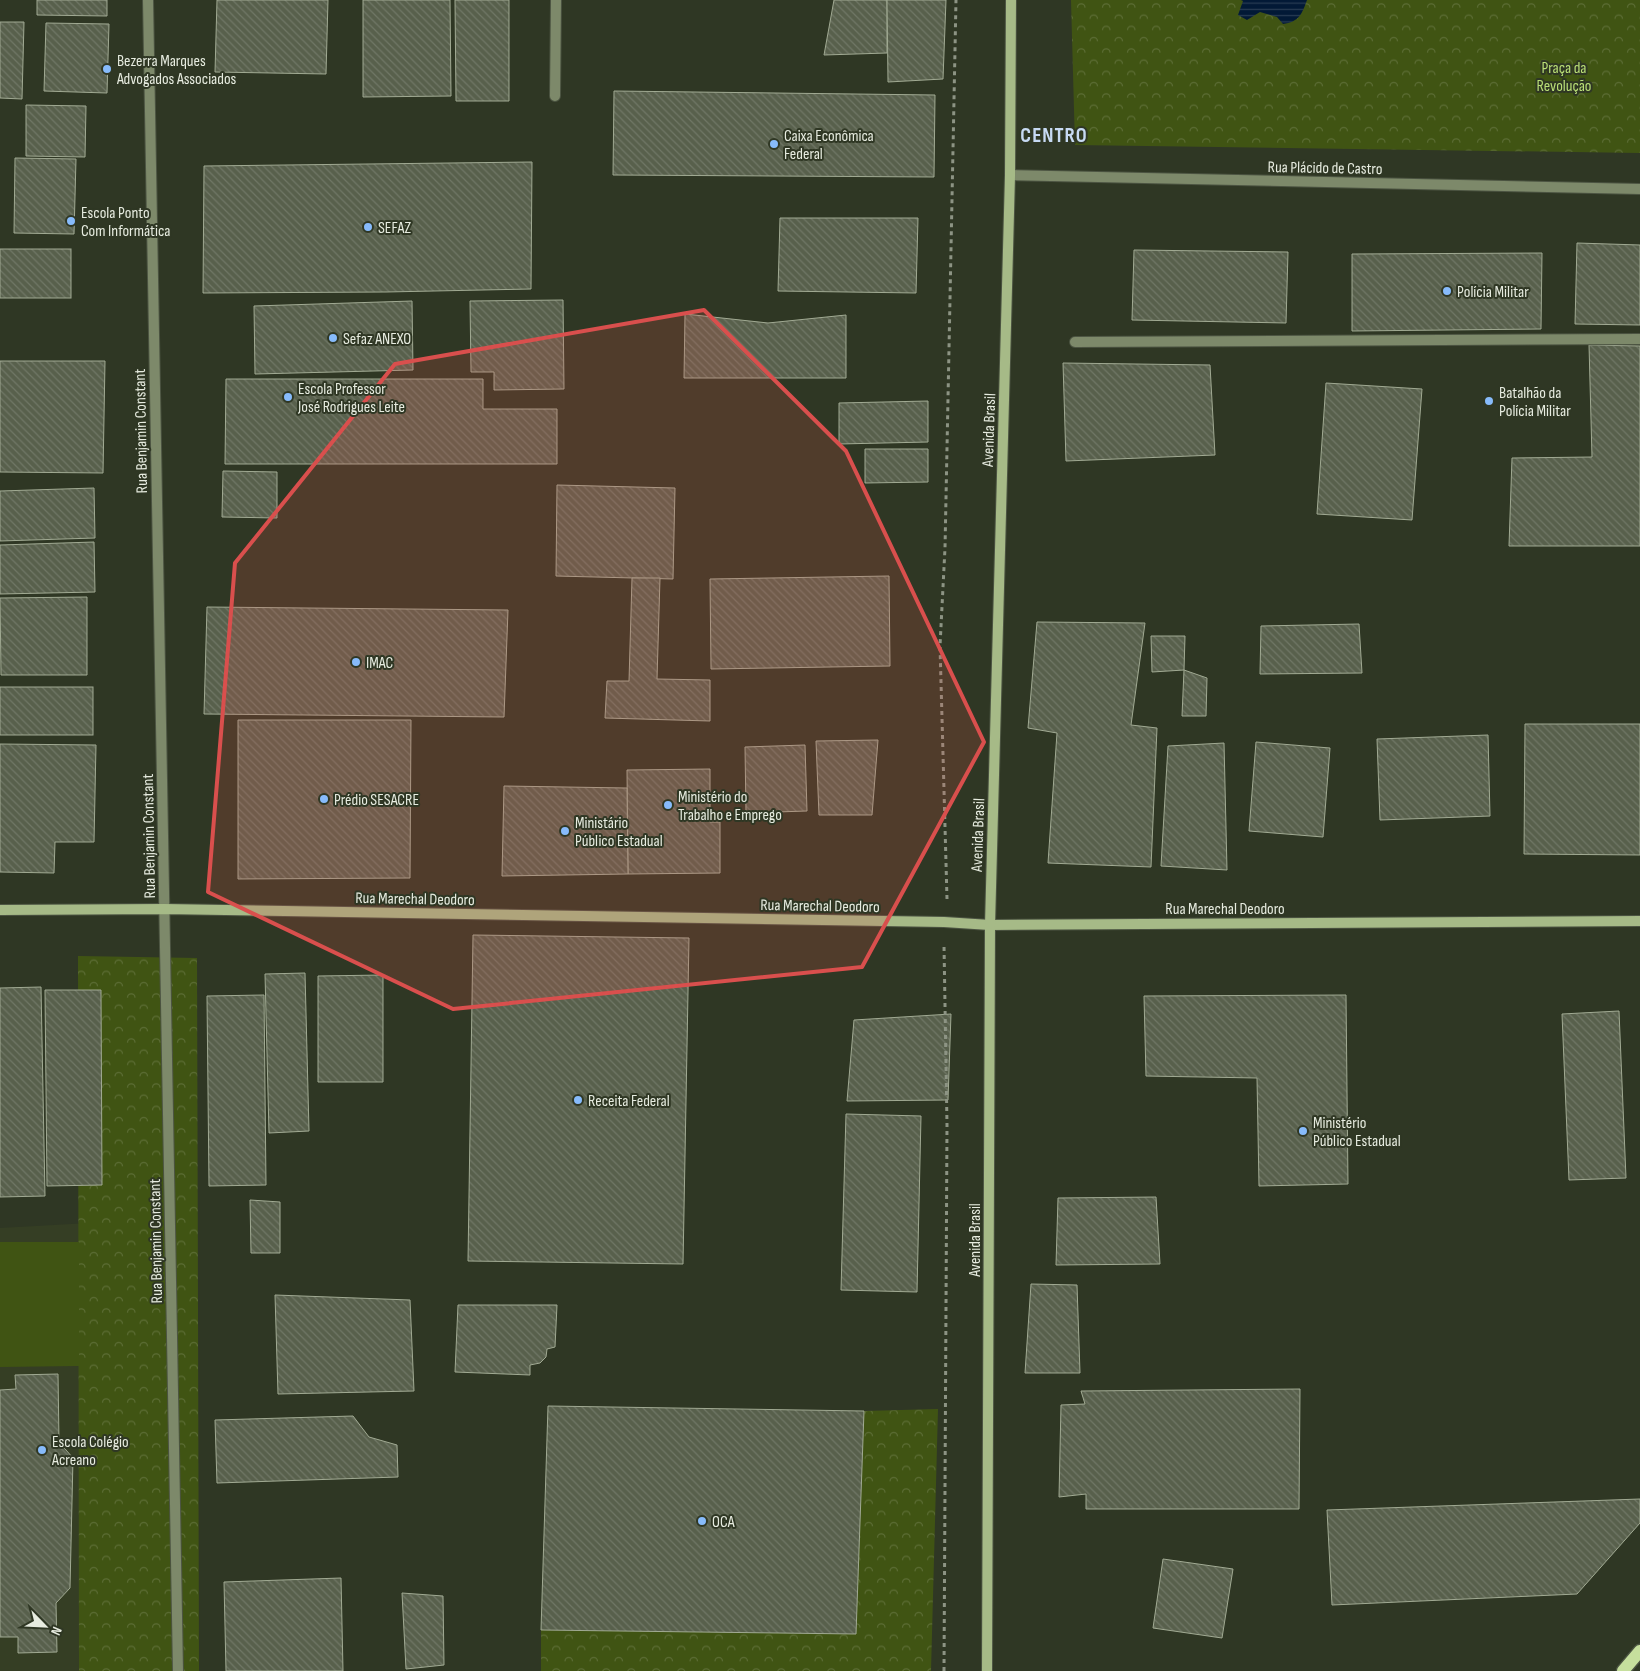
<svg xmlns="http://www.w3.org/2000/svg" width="1640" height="1671" viewBox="0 0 1640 1671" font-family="'Sofia Sans Condensed',sans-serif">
	<defs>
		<pattern id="park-crowns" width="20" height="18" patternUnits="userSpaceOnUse" patternTransform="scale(1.25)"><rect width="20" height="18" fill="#405413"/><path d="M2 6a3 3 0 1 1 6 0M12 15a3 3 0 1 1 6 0" fill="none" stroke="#5c6d35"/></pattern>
		<pattern id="water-rules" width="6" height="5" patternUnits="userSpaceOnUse" patternTransform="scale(1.25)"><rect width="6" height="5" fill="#021936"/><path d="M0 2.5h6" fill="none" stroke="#273b53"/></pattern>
		<pattern id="building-back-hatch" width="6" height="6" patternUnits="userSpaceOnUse" patternTransform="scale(1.25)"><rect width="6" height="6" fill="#58604c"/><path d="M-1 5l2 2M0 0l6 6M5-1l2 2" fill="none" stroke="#707766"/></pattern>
	</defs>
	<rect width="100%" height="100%" fill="#2f3724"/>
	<!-- built -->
	<polygon fill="#353e24" points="89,1223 79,1671 0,1671 0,1228"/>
	<!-- park -->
	<g fill="url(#park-crowns)">
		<polygon points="1071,0 1640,0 1640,153 1075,145"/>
		<polygon points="78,956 197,958 199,1671 79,1671"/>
		<polygon points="938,1409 931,1671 541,1671 541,1630 856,1634 864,1411"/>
	</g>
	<!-- pitch -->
	<polygon fill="#405413" points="0,1242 79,1242 79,1366 0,1367"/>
	<!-- water -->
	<path fill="url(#water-rules)" d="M1241,0h66c-5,14 -8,22 -24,24l-6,-7 -17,-5 -13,8 -9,-5 5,-14z"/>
	<!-- building -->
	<g fill="url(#building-back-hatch)" stroke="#a1aa93">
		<polygon points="37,0 107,0 107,16 37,15"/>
		<polygon points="217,0 328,0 326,74 215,72"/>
		<polygon points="363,0 450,0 451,96 363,97"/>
		<polygon points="455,0 509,0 509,101 456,101"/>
		<polygon points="834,0 887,0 887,53 824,55"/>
		<polygon points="887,0 946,0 943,79 888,82"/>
		<polygon points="0,22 24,22 22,99 0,98"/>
		<polygon points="46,23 109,24 107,93 44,91"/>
		<polygon points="614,91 935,95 934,177 613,175"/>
		<polygon points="26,105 86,106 85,157 26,156"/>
		<polygon points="15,158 76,159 74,234 14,233"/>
		<polygon points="532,162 531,289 386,292 203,293 204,166"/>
		<polygon points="780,218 918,218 916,293 778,291"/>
		<polygon points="1577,243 1640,245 1640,325 1575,324"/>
		<rect x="0" y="249" width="71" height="49"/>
		<polygon points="1134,250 1288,252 1286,323 1132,320"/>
		<polygon points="1542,253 1541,329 1352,331 1352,254"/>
		<polygon points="563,300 564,389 494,390 494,372 471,372 470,301"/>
		<polygon points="412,301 413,370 255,374 254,306"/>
		<polygon points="685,314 768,323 846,315 846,378 684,378"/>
		<polygon points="1589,345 1640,346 1640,546 1509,546 1512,458 1592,457"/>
		<polygon points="0,361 105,361 103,473 0,472"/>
		<polygon points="1063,363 1210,365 1215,455 1066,461"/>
		<polygon points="226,379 483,379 483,409 557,409 557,464 225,464"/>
		<polygon points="1326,383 1422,389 1412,520 1317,514"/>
		<polygon points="928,401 928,442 839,444 839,403"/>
		<polygon points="865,449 928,449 928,482 865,483"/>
		<polygon points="223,471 277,472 277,518 222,517"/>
		<polygon points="557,485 675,488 673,579 556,576"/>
		<polygon points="94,488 95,538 0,541 0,491"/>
		<polygon points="94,542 95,592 0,594 0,545"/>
		<polygon points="889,576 890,666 711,669 710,579"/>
		<polygon points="632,578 660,578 657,679 710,680 710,721 605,718 607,681 629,681"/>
		<polygon points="87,597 87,675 1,675 0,598"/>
		<polygon points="207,607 508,610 504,717 204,714"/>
		<polygon points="1037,622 1145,623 1131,725 1157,728 1151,867 1048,863 1057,733 1028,728"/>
		<polygon points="1359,624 1362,673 1260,674 1261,626"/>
		<polygon points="1151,636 1185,636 1184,670 1152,672"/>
		<polygon points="1184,670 1207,678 1206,716 1182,716"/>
		<rect x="0" y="687" width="93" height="48"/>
		<polygon points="238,720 411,720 410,878 238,879"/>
		<polygon points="1525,724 1640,724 1640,855 1524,854"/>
		<polygon points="1488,735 1490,816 1380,820 1377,739"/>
		<polygon points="878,740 872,815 819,815 816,741"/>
		<polygon points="1256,742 1330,748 1323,837 1249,831"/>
		<polygon points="1224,743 1227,870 1161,866 1168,746"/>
		<polygon points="0,744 96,745 94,842 55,842 54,873 0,872"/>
		<polygon points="805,745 807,811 746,813 745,747"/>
		<polygon points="710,769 710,822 720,822 720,873 628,874 627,770"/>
		<polygon points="504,786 627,788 628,874 502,876"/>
		<polygon points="473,935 689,938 683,1264 468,1261"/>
		<polygon points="305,973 309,1131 269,1133 265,974"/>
		<polygon points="383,975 383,1082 318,1082 318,976"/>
		<polygon points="41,987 45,1196 0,1197 0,988"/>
		<polygon points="45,990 101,990 102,1185 47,1186"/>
		<polygon points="264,995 266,1185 209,1186 207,996"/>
		<polygon points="1346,995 1348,1184 1259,1186 1257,1078 1146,1076 1144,996"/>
		<polygon points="1619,1011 1626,1178 1569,1180 1562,1014"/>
		<polygon points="951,1014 948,1100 847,1101 854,1020"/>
		<polygon points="846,1114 921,1116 917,1292 841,1290"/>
		<polygon points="1156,1197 1160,1264 1056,1265 1058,1198"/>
		<polygon points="250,1200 280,1202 280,1253 251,1253"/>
		<polygon points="1031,1284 1077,1285 1080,1373 1025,1373"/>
		<polygon points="275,1295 410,1300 414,1391 278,1394"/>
		<polygon points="458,1305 557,1305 555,1347 547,1349 546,1357 540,1363 530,1365 530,1375 455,1372"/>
		<polygon points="58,1374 59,1442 73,1458 70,1588 56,1603 57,1652 18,1653 18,1637 0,1637 0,1390 16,1389 15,1375"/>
		<polygon points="1300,1389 1299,1509 1086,1509 1086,1494 1059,1497 1061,1405 1085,1404 1081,1391"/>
		<polygon points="548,1406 864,1411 856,1634 541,1630"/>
		<polygon points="353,1416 369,1437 397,1445 398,1477 217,1483 215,1420"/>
		<polygon points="1640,1499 1640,1523 1577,1594 1332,1605 1327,1510"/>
		<polygon points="1163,1559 1233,1569 1222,1638 1153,1628"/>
		<polygon points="341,1578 343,1671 226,1671 224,1582"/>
		<polygon points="402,1593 443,1596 444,1665 406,1669"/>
	</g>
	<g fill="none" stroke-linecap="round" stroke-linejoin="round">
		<defs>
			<g id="lane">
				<polyline points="555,96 556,0"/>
				<polyline points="1075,342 1640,339"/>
			</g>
			<g id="street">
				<polyline points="148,0 178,1671"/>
				<polyline points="1010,175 1640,189"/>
			</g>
			<g id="secondary">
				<polyline points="0,910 164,909 944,922 990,925 1640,921"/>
				<polyline points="987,1671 990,925 1010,175 1011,0"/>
			</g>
			<polyline id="primary" points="1623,1671 1640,1651"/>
		</defs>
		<!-- lane casing -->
		<use href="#lane" stroke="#4c5442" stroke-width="12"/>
		<!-- street casing -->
		<use href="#street" stroke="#4c5442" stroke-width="12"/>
		<!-- secondary casing -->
		<use href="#secondary" stroke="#4c5442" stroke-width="12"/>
		<!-- primary casing -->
		<use href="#primary" stroke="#4c5442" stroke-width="15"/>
		<!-- path -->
		<g stroke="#8d9484" stroke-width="3" stroke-dasharray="4 4" stroke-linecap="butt">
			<polyline points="947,899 940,646 945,548 956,0"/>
			<polyline points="944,1671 947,1125 944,945"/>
		</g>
		<!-- lane -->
		<use href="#lane" stroke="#7d896a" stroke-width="10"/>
		<!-- street -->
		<use href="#street" stroke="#7d896a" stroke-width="10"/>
		<!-- secondary -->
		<use href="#secondary" stroke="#a6ba87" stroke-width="10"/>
		<!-- primary -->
		<use href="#primary" stroke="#c6df9d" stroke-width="12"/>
	</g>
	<!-- marked area -->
	<path fill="#d94f4d" fill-opacity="0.2" stroke="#d94f4d" stroke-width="4" stroke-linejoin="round" d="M704,310l142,141 138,291 -122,225 -409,42 -245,-117 27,-329 160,-199z"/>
	<!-- markers -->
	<g fill="#87bbfb" stroke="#2f3724" stroke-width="2">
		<circle cx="107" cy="69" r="5"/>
		<circle cx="774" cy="144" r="5"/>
		<circle cx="71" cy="221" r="5"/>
		<circle cx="368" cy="227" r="5"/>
		<circle cx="1447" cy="291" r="5"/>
		<circle cx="333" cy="338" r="5"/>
		<circle cx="288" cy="397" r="5"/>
		<circle cx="1489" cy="401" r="5"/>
		<circle cx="356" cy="662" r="5"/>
		<circle cx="324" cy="799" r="5"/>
		<circle cx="668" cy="805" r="5"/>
		<circle cx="565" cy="831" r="5"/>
		<circle cx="578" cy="1100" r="5"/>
		<circle cx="1303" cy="1131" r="5"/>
		<circle cx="42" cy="1450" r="5"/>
		<circle cx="702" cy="1521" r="5"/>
	</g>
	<g text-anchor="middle" stroke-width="4" stroke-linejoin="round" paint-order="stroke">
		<!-- poi labels -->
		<g font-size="16" fill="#e7ece0" stroke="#2f3724" text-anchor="start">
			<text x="117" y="66">Bezerra Marques<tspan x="117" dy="18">Advogados Associados</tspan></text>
			<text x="784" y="141">Caixa Econômica<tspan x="784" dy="18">Federal</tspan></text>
			<text x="81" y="218">Escola Ponto<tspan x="81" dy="18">Com Informática</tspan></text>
			<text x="378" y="233">SEFAZ</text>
			<text x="1457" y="297">Polícia Militar</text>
			<text x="343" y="344">Sefaz ANEXO</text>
			<text x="298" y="394">Escola Professor<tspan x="298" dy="18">José Rodrigues Leite</tspan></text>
			<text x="1499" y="398">Batalhão da<tspan x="1499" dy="18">Polícia Militar</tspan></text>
			<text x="366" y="668">IMAC</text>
			<text x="678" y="802">Ministério do<tspan x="678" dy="18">Trabalho e Emprego</tspan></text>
			<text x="334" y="805">Prédio SESACRE</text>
			<text x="575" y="828">Ministário<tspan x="575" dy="18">Público Estadual</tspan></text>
			<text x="588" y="1106">Receita Federal</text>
			<text x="1313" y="1128">Ministério<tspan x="1313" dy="18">Público Estadual</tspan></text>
			<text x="52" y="1447">Escola Colégio<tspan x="52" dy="18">Acreano</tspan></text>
			<text x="712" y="1527">OCA</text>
		</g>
		<!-- park labels -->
		<g font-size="16" fill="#badf77" stroke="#2f3724">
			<text x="1564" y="73">Praça da<tspan x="1564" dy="18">Revolução</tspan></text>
		</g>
		<!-- street labels -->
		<g font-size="16" fill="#e7ece0" stroke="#2f3724">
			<text transform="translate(1325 167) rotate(1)" y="6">Rua Plácido de Castro</text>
			<text transform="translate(988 430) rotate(-88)" y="6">Avenida Brasil</text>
			<text transform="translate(140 431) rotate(-91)" y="6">Rua Benjamin Constant</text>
			<text transform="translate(977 835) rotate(-88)" y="6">Avenida Brasil</text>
			<text transform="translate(148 836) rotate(-91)" y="6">Rua Benjamin Constant</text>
			<text transform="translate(415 898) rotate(1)" y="6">Rua Marechal Deodoro</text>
			<text transform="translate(820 905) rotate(1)" y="6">Rua Marechal Deodoro</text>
			<text x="1225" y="914">Rua Marechal Deodoro</text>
			<text transform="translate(974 1240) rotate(-90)" y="6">Avenida Brasil</text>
			<text transform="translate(155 1241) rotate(-91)" y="6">Rua Benjamin Constant</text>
		</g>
		<!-- district labels -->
		<g font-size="21" font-weight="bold" letter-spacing="1" fill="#c7daf3" stroke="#2f3724">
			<text x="1054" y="142">CENTRO</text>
		</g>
	</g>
	<!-- north arrow -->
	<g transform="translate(45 1626) rotate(114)" stroke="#2f3724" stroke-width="4" paint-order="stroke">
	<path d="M0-4L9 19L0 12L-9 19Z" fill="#e7ece0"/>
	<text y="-8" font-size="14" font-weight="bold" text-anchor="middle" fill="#e7ece0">N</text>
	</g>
</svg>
